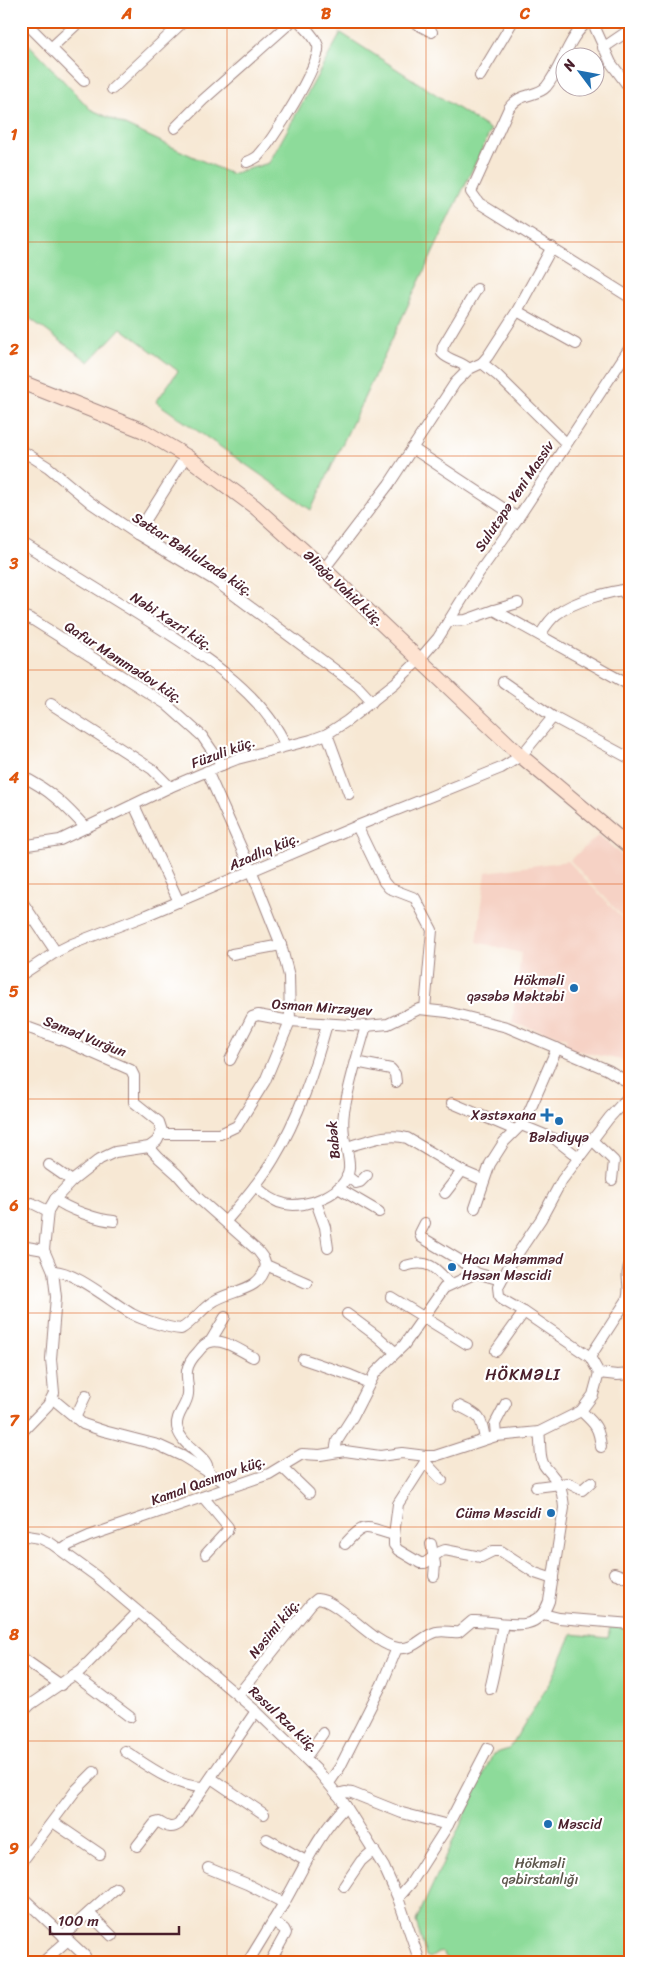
<svg xmlns="http://www.w3.org/2000/svg" width="652" height="1983" viewBox="0 0 652 1983" font-family="Sriracha,sans-serif">
	<rect width="100%" height="100%" fill="#fff"/>
	<filter id="ink" filterUnits="userSpaceOnUse"><feTurbulence type="fractalNoise" baseFrequency=".02" numOctaves="2"/><feDisplacementMap in="SourceGraphic" scale="10" xChannelSelector="R" yChannelSelector="G"/><feConvolveMatrix kernelMatrix="1 2 1 2 8 2 1 2 1" color-interpolation-filters="sRGB"/></filter>
	<filter id="wash" filterUnits="userSpaceOnUse"><feTurbulence type="fractalNoise" baseFrequency=".0096" numOctaves="4" result="noise"/><feDisplacementMap in="SourceGraphic" scale="20" xChannelSelector="R" yChannelSelector="G"/><feGaussianBlur stdDeviation="1.12" result="paint"/><feColorMatrix in="noise" values="0 0 0 0 0 0 0 0 0 0 0 0 0 0 0 0 0 1.4 0 .05"/><feComposite in="paint" operator="in"/></filter>
	<g filter="url(#wash)">
		<rect width="100%" height="100%" fill="#f7e8d4"/>
		<!-- built -->
		<g fill="#f6d2c5">
			<polygon points="599,835 631,864 631,926 570,860"/>
			<polygon points="568,861 631,928 631,1062 564,1048 567,1038 512,1023 521,953 477,942 486,872"/>
		</g>
		<!-- green -->
		<g fill="#8ddb9a" stroke="#6c7d62">
			<polygon points="341,33 491,130 311,510 156,402 178,371 121,328 89,362 21,312 21,36 90,109 231,174 269,163"/>
			<polygon points="610,1627 626,1628 631,1630 631,1962 450,1962 441,1951 430,1958 426,1956 416,1921 493,1754 509,1749 553,1677 572,1634 608,1638"/>
		</g>
	</g>
	<g filter="url(#ink)">
		<g fill="none" stroke-linecap="round" stroke-linejoin="round">
			<defs>
				<g id="street">
					<polyline points="24,21 84,81"/>
					<polyline points="411,21 432,32"/>
					<path d="M589,21c-21,15 -27,47 -43,66 -9,10 -26,5 -37,21l-38,84 8,11 152,95"/>
					<polyline points="592,21 611,63 631,90"/>
					<polyline points="51,48 80,21"/>
					<polyline points="603,48 631,29"/>
					<polyline points="480,76 513,21"/>
					<polyline points="112,89 184,21"/>
					<polyline points="175,128 203,100 292,21"/>
					<path d="M247,162c3,-1 7,-3 10,-5 14,-13 65,-95 61,-111 -3,-10 -13,-18 -19,-25"/>
					<polyline points="517,311 576,344"/>
					<polyline points="482,363 497,375 566,443"/>
					<path d="M469,369c-8,-8 -20,-8 -27,-16l1,-7 34,-57"/>
					<polyline points="412,448 518,518"/>
					<polyline points="21,450 48,467 91,503 137,534 214,580 358,687 372,702"/>
					<polyline points="631,499 631,506"/>
					<polyline points="137,534 186,456"/>
					<path d="M21,542c36,22 71,44 107,66 54,34 132,78 158,138"/>
					<polyline points="324,569 389,484 455,383 469,369 482,363 488,356 517,311 552,247"/>
					<polyline points="622,590 631,602"/>
					<polyline points="494,610 518,603"/>
					<polyline points="21,615 33,620 166,704 202,736 222,765"/>
					<polyline points="450,621 466,620 494,610 631,686"/>
					<path d="M540,635c5,-8 9,-15 17,-21 17,-13 53,-23 74,-25"/>
					<polyline points="503,682 553,717 631,759"/>
					<polyline points="51,704 152,769 170,787"/>
					<polyline points="327,734 349,794"/>
					<path d="M21,776c27,12 46,31 65,52"/>
					<polyline points="134,805 179,902"/>
					<polyline points="357,826 384,882 389,888 415,898 432,930 425,1009"/>
					<polyline points="21,846 60,840 170,787 222,765 237,759 311,740 327,734 347,721 395,683 419,660 438,638 478,574 518,518 631,346"/>
					<polyline points="21,900 56,952"/>
					<polyline points="232,954 281,945"/>
					<polyline points="21,975 56,952 72,944 147,915 357,826 501,768 521,756 553,717"/>
					<polyline points="21,1025 65,1041 131,1070 134,1076 134,1102 159,1122 162,1131 157,1141 149,1147 115,1152 100,1159 72,1181 55,1199 48,1211 44,1250 53,1271 56,1297 51,1359 54,1393 48,1405 21,1433"/>
					<polyline points="230,1060 252,1017 258,1015 290,1021 366,1026 388,1024 419,1009 447,1012 507,1027 608,1070 631,1084"/>
					<polyline points="356,1062 391,1069 395,1074 396,1082"/>
					<polyline points="452,1103 515,1130"/>
					<polyline points="521,1125 555,1139 578,1157"/>
					<polyline points="161,1134 220,1134 237,1126 265,1081 290,1021 289,976 281,945 252,872 207,771"/>
					<polyline points="592,1140 614,1161 612,1180"/>
					<polyline points="149,1147 159,1158 177,1174 197,1197 258,1251 264,1259 266,1265 307,1283"/>
					<path d="M346,1147c20,-5 41,-15 61,-9l55,33 21,9"/>
					<polyline points="49,1165 72,1181"/>
					<polyline points="347,1176 356,1183 360,1182 367,1175"/>
					<path d="M255,1186c9,7 18,16 30,18 21,5 62,-11 64,-35 1,-12 -4,-23 -5,-34 -1,-8 -1,-16 0,-23 5,-30 14,-58 22,-86"/>
					<polyline points="338,1188 379,1212"/>
					<polyline points="445,1193 462,1171"/>
					<path d="M55,1199c12,10 43,21 59,22"/>
					<polyline points="316,1202 325,1227 328,1248"/>
					<polyline points="32,1203 48,1211"/>
					<polyline points="475,1208 490,1164 504,1142 521,1125 529,1112 557,1048"/>
					<path d="M226,1221c17,-20 34,-39 47,-61 26,-43 41,-89 54,-136"/>
					<polyline points="425,1223 420,1233 421,1237 466,1264 476,1273"/>
					<polyline points="21,1246 44,1250"/>
					<path d="M405,1266c23,-7 30,1 45,18"/>
					<path d="M53,1271c20,-1 60,32 79,43 11,6 36,14 49,15 12,-7 19,-18 30,-26 18,-14 50,-10 55,-38"/>
					<polyline points="391,1297 467,1344"/>
					<polyline points="347,1314 378,1337 395,1352"/>
					<polyline points="210,1342 225,1317"/>
					<polyline points="496,1351 524,1312"/>
					<path d="M590,1357l37,-57c5,-16 -4,-22 4,-39"/>
					<polyline points="303,1359 350,1375 369,1383"/>
					<polyline points="599,1373 617,1375 631,1374"/>
					<polyline points="53,1399 83,1424 104,1431 158,1445 182,1456 208,1472 224,1482 227,1488"/>
					<path d="M459,1406c21,10 22,10 26,33"/>
					<path d="M581,1411c14,13 18,16 20,36"/>
					<polyline points="75,1418 86,1395"/>
					<polyline points="496,1436 495,1424 506,1403"/>
					<polyline points="335,1452 337,1441 353,1416 375,1373 404,1345 444,1288 476,1273 501,1280"/>
					<polyline points="426,1456 425,1462 398,1504 394,1535 394,1545 398,1550 420,1563 425,1563 440,1552 445,1550 481,1557 493,1551 501,1551 535,1573 553,1579"/>
					<polyline points="425,1462 442,1480"/>
					<polyline points="282,1467 309,1493"/>
					<path d="M208,1472c2,-17 -27,-24 -31,-45 -2,-12 10,-21 11,-33 1,-7 -2,-15 -1,-23 1,-7 6,-14 11,-19 3,-4 7,-9 12,-10 13,-4 31,9 43,15"/>
					<polyline points="536,1487 568,1483 582,1490 591,1482"/>
					<polyline points="203,1497 228,1527 227,1531 206,1554"/>
					<polyline points="21,1535 40,1538 52,1544 96,1576 256,1711 317,1770 342,1800 384,1867 398,1898 420,1962"/>
					<path d="M345,1544c21,-24 21,-16 49,-9"/>
					<polyline points="431,1544 435,1564 434,1576"/>
					<polyline points="62,1550 69,1545 89,1536 269,1474 302,1454 320,1455 345,1451 380,1456 402,1453 426,1456 435,1456 496,1436 539,1432 581,1411 593,1395 599,1373 590,1357 524,1312 503,1300 499,1295 498,1287 508,1268 541,1219 562,1180 609,1118 631,1094"/>
					<polyline points="614,1573 631,1579"/>
					<polyline points="543,1614 559,1618 631,1624"/>
					<polyline points="21,1657 61,1685"/>
					<polyline points="74,1675 130,1717"/>
					<path d="M490,1689c6,-22 8,-43 13,-65"/>
					<path d="M238,1695l73,-91 6,-5c23,1 54,45 81,49 17,2 24,-12 38,-16 8,-2 15,1 23,0l13,-11c29,-2 64,18 77,-20l15,-93c-1,-13 -3,-23 -12,-33 -3,-4 -7,-7 -9,-12 -4,-8 -2,-22 -4,-31"/>
					<polyline points="21,1714 31,1704 81,1670 138,1612"/>
					<path d="M125,1751c23,15 50,36 78,36"/>
					<polyline points="306,1757 323,1733"/>
					<polyline points="211,1778 264,1814"/>
					<polyline points="329,1783 340,1767 382,1684 397,1648"/>
					<polyline points="337,1794 345,1792 352,1793 402,1813 448,1825"/>
					<polyline points="53,1822 100,1854"/>
					<polyline points="267,1839 306,1861"/>
					<path d="M137,1846l18,-23 4,-1c7,4 12,8 20,2l77,-113"/>
					<polyline points="21,1863 76,1790 94,1772"/>
					<polyline points="208,1868 247,1884 284,1903"/>
					<polyline points="344,1886 361,1861 374,1850"/>
					<polyline points="21,1896 85,1956 85,1959 83,1962"/>
					<polyline points="398,1898 411,1883 448,1825 488,1748"/>
					<polyline points="89,1913 112,1936"/>
					<polyline points="63,1936 116,1888"/>
					<polyline points="43,1962 68,1940"/>
					<path d="M248,1962c12,-20 24,-39 36,-59 19,-33 34,-70 62,-97"/>
					<polyline points="270,1962 286,1933 284,1929 273,1921"/>
				</g>
				<polyline id="secondary" points="21,382 144,431 186,456 255,507 324,569 521,756 631,848"/>
			</defs>
			<!-- street casing -->
			<use href="#street" stroke="#a08480" stroke-width="12"/>
			<!-- secondary casing -->
			<use href="#secondary" stroke="#a08480" stroke-width="16"/>
			<!-- street -->
			<use href="#street" stroke="#fff" stroke-width="10"/>
			<!-- secondary -->
			<use href="#secondary" stroke="#fee3d1" stroke-width="14"/>
		</g>
	</g>
	<!-- grid -->
	<path fill="none" stroke="#e0560e" stroke-width="1" stroke-opacity="0.55" d="M227,21v1941M426,21v1941M21,242h610M21,456h610M21,670h610M21,884h610M21,1099h610M21,1313h610M21,1527h610M21,1741h610"/>
	<!-- markers -->
	<g fill="#1f6fb2" stroke="#fff" stroke-width="2">
		<circle cx="574" cy="988" r="5"/>
		<path d="M544.5 1107.5h5v5h5v5h-5v5h-5v-5h-5v-5h5z"/>
		<circle cx="559" cy="1121" r="5"/>
		<circle cx="452" cy="1267" r="5"/>
		<circle cx="551" cy="1513" r="5"/>
		<circle cx="548" cy="1824" r="5"/>
	</g>
	<g text-anchor="middle" stroke-width="4.5" stroke-linejoin="round" paint-order="stroke">
		<!-- street labels -->
		<g font-size="14" fill="#4a1f2b" stroke="#fff">
			<text transform="translate(514 496) rotate(-56)" y="5">Sulutəpə Yeni Massiv</text>
			<text transform="translate(193 554) rotate(33)" y="5">Səttar Bəhlulzadə küç.</text>
			<text transform="translate(344 588) rotate(43)" y="5">Əliağa Vahid küç.</text>
			<text transform="translate(172 621) rotate(33)" y="5">Nəbi Xəzri küç.</text>
			<text transform="translate(124 662) rotate(33)" y="5">Qafur Məmmədov küç.</text>
			<text transform="translate(223 752) rotate(-20)" y="5">Füzuli küç.</text>
			<text transform="translate(264 851) rotate(-23)" y="5">Azadlıq küç.</text>
			<text transform="translate(322 1007) rotate(4)" y="5">Osman Mirzəyev</text>
			<text transform="translate(85 1036) rotate(22)" y="5">Səməd Vurğun</text>
			<text transform="translate(333 1140) rotate(-95)" y="5">Babək</text>
			<text transform="translate(208 1480) rotate(-20)" y="5">Kamal Qasımov küç.</text>
			<text transform="translate(274 1628) rotate(-51)" y="5">Nəsimi küç.</text>
			<text transform="translate(284 1719) rotate(43)" y="5">Rəsul Rza küç.</text>
		</g>
		<!-- poi labels -->
		<g font-size="14" fill="#4a1f2b" stroke="#fff" text-anchor="end">
			<text x="564" y="985">Hökməli<tspan x="564" dy="16">qəsəbə Məktəbi</tspan></text>
			<text x="536" y="1120">Xəstəxana</text>
			<text x="559" y="1142" text-anchor="middle">Bələdiyyə</text>
			<text x="462" y="1264" text-anchor="start">Hacı Məhəmməd<tspan x="462" dy="16">Həsən Məscidi</tspan></text>
			<text x="541" y="1518">Cümə Məscidi</text>
			<text x="558" y="1829" text-anchor="start">Məscid</text>
		</g>
		<!-- park labels -->
		<g font-size="14" fill="#5e574c" stroke="#fff">
			<text x="540" y="1868">Hökməli<tspan x="540" dy="16">qəbirstanlığı</tspan></text>
		</g>
		<!-- quarter labels -->
		<g font-size="16" letter-spacing="1" fill="#4a1f2b" stroke="#fff">
			<text x="523" y="1380">HÖKMƏLI</text>
		</g>
	</g>
	<!-- margin -->
	<rect width="652" height="1983" fill="none" stroke="#fff" stroke-width="55"/>
	<!-- north arrow -->
	<g transform="translate(580 72) rotate(302)"><circle r="24" fill="#ffffff" stroke="#b7a5aa"/>
	<path d="M0-4L9 19L0 12L-9 19Z" fill="#1f6fb2"/>
	<text y="-8" font-size="14" font-weight="bold" text-anchor="middle" fill="#4a1f2b">N</text>
	</g>
	<!-- scale -->
	<path d="M50 1926v8h129v-8" fill="none" stroke="#4a1f2b" stroke-width="2.5"/>
	<text x="58" y="1926" font-size="15" fill="#4a1f2b" stroke="#ffffff" stroke-width="4" paint-order="stroke">100 m</text>
	<rect x="28" y="28" width="596" height="1928" fill="none" stroke="#e0560e" stroke-width="2"/>
	<g font-size="16" text-anchor="middle" font-weight="bold" fill="#e0560e">
		<text x="127" y="19">A</text>
		<text x="326" y="19">B</text>
		<text x="525" y="19">C</text>
		<text x="14" y="140">1</text>
		<text x="14" y="355">2</text>
		<text x="14" y="569">3</text>
		<text x="14" y="783">4</text>
		<text x="14" y="997">5</text>
		<text x="14" y="1211">6</text>
		<text x="14" y="1426">7</text>
		<text x="14" y="1640">8</text>
		<text x="14" y="1854">9</text>
	</g>
</svg>
